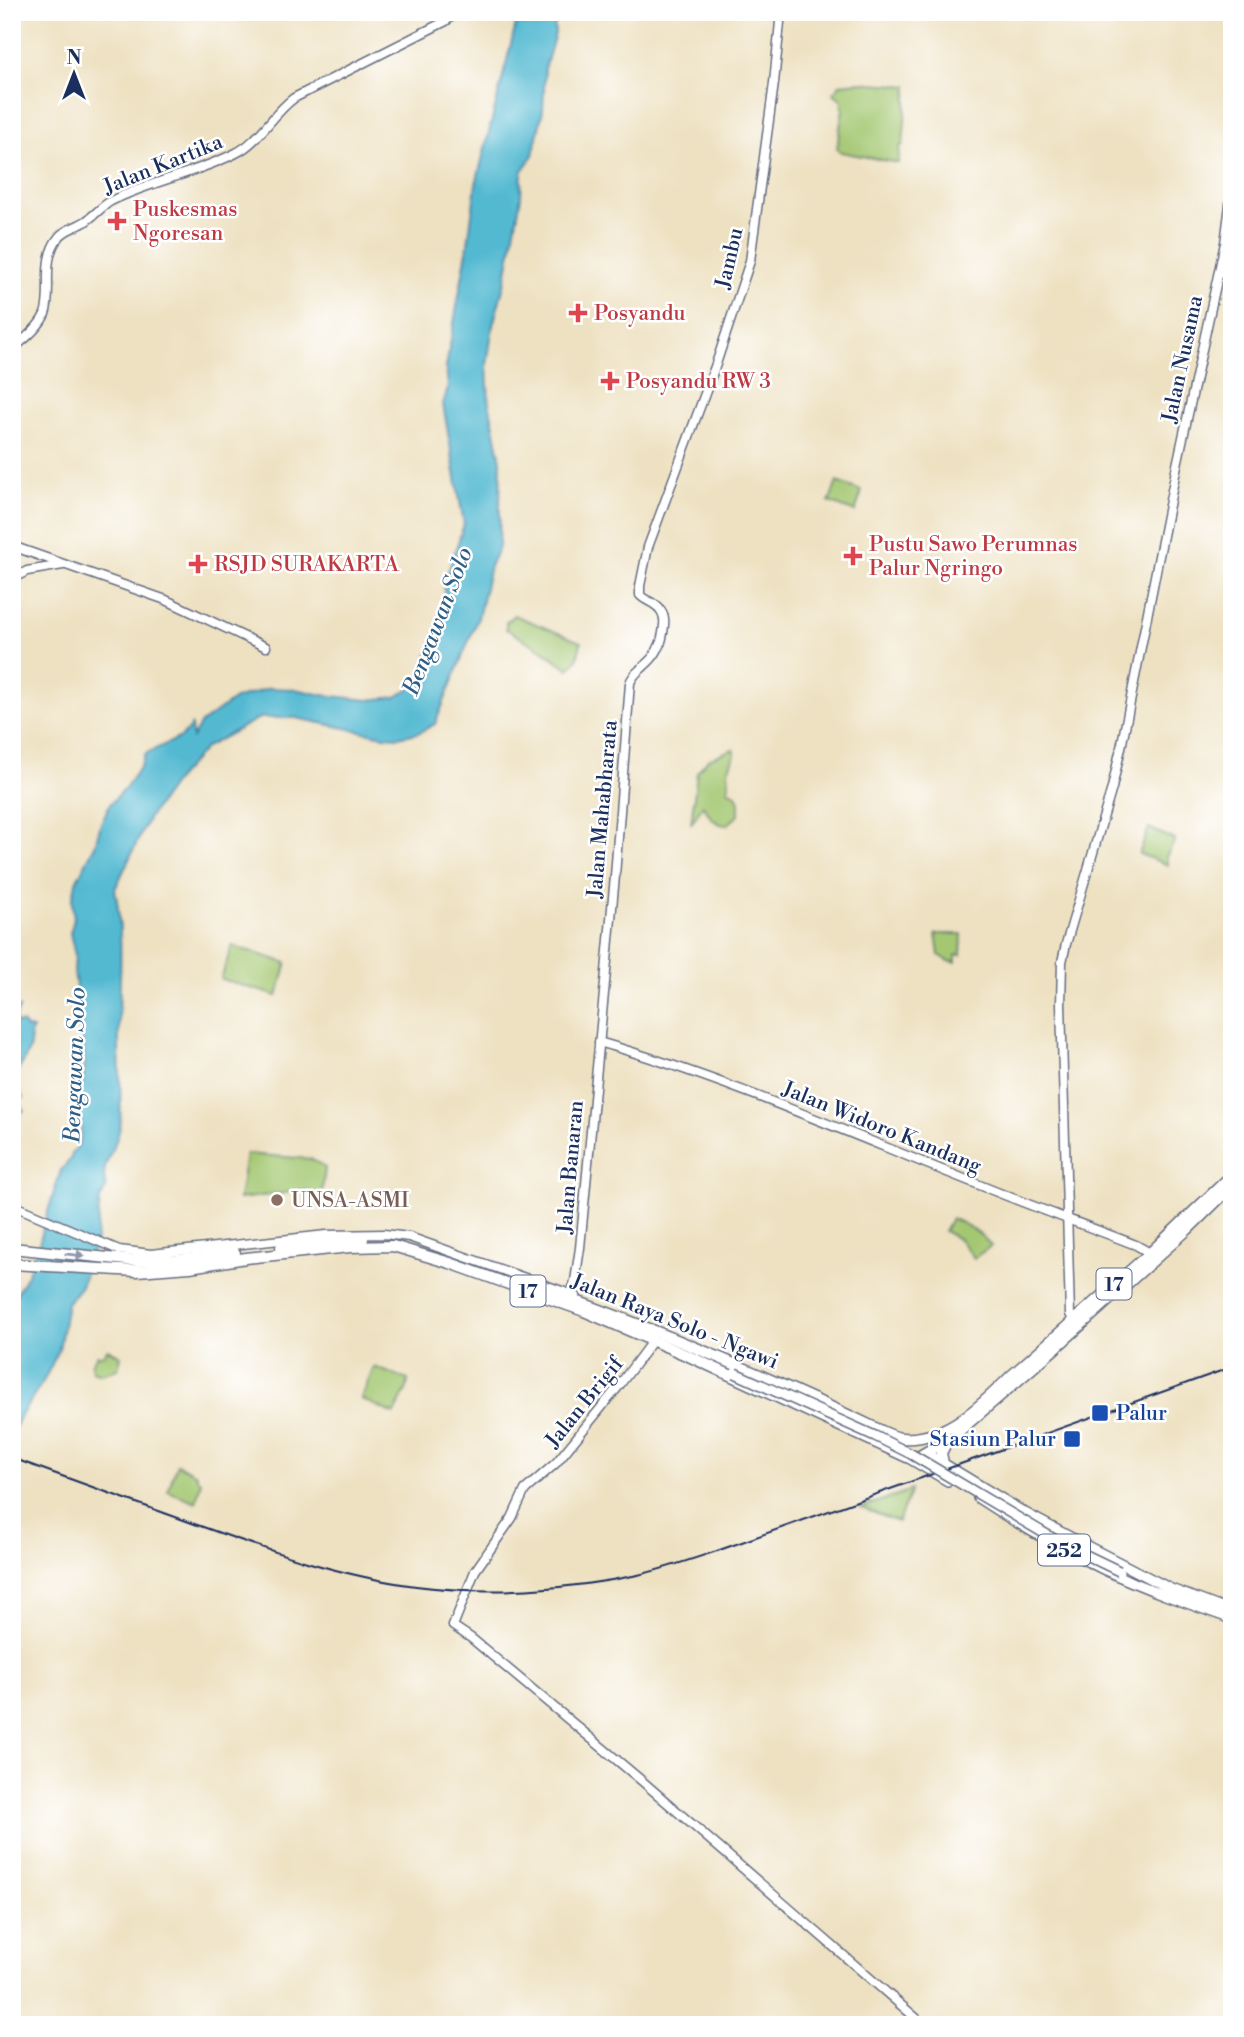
<svg xmlns="http://www.w3.org/2000/svg" width="1244" height="2037" viewBox="0 0 1244 2037" font-family="'Libre Bodoni',serif">
	<rect width="100%" height="100%" fill="#fff"/>
	<filter id="ink" filterUnits="userSpaceOnUse"><feTurbulence type="fractalNoise" baseFrequency=".0143" numOctaves="2"/><feDisplacementMap in="SourceGraphic" scale="14" xChannelSelector="R" yChannelSelector="G"/><feConvolveMatrix kernelMatrix="1 2 1 2 8 2 1 2 1" color-interpolation-filters="sRGB"/></filter>
	<filter id="wash" filterUnits="userSpaceOnUse"><feTurbulence type="fractalNoise" baseFrequency=".00686" numOctaves="4" result="noise"/><feDisplacementMap in="SourceGraphic" scale="28" xChannelSelector="R" yChannelSelector="G"/><feGaussianBlur stdDeviation="1.57" result="paint"/><feColorMatrix in="noise" values="0 0 0 0 0 0 0 0 0 0 0 0 0 0 0 0 0 1.4 0 .05"/><feComposite in="paint" operator="in"/></filter>
	<g filter="url(#wash)">
		<rect width="100%" height="100%" fill="#eee1c1"/>
		<!-- green -->
		<g fill="#a4c872" stroke="#607c68" stroke-width="2">
			<polygon points="858,82 908,86 903,145 900,146 898,163 841,152 837,148 843,108 841,99 833,93 841,84"/>
			<polygon points="837,482 862,491 855,512 829,502"/>
			<polygon points="514,615 581,642 577,660 569,669 544,651 506,629 506,622"/>
			<path d="M733,749l2,5 -7,16 1,15 -2,5 9,4 3,8v13l-12,10c-14,-1 -17,-9 -24,-20l-12,19 6,-52 11,-13z"/>
			<polygon points="1149,828 1175,840 1166,857 1168,865 1139,854"/>
			<polygon points="936,934 962,934 961,955 956,955 956,962 949,961 939,955"/>
			<polygon points="232,946 287,963 277,996 221,979"/>
			<polygon points="246,1154 311,1159 325,1168 320,1207 307,1190 239,1199"/>
			<path d="M951,1218c16,7 29,14 40,28l-17,12 -15,-19 -15,-8z"/>
			<polygon points="108,1349 121,1356 118,1369 101,1374 92,1371 91,1364 97,1355 102,1355"/>
			<polygon points="374,1367 408,1380 407,1388 394,1414 361,1399"/>
			<polygon points="177,1464 197,1474 197,1479 201,1481 196,1502 168,1491"/>
			<polygon points="911,1490 898,1522 861,1508"/>
		</g>
		<!-- water -->
		<g fill="#53b9d1" stroke="#377498" stroke-width="2">
			<path d="M519,12h35l1,22 -10,34 -2,42 -10,45 -11,16 -1,26 -15,81 -13,47 -6,40 2,37 12,59 -2,86 -9,19 -12,52 -43,106 -17,9 -20,4 -14,-1 -88,-18h-37l-53,29 -31,34 -27,38 -33,70c10,49 3,101 4,151 0,29 3,57 1,86 -1,19 -24,43 -13,61l-7,12 -4,40 -15,47 -14,17 -8,47 -15,30 -24,37 -8,18v-134l15,-26 12,-31 5,-20 17,-54 10,-11 1,-7 5,-4 4,-12v-36l4,-37 -11,-92 1,-16 -5,-22 4,-14 -2,-17 4,-20 19,-37 6,-22 9,-19 15,-16 17,-24 3,-10 36,-17 10,-11 1,12 9,-15 34,-24 34,-11 26,1 28,6 45,5 28,-3 22,-14 27,-77 -1,-21 20,-61 -21,-120 5,-16 -2,-21 21,-116 9,-67z"/>
			<path d="M19,1008l-4,10 1,5h6l4,5 7,1 -3,4c3,15 -6,28 -14,41l1,4 -3,2 2,11 4,1 3,6 -3,4 4,9 -11,5 -1,-65 3,-5 -3,-4v-30z"/>
		</g>
	</g>
	<g filter="url(#ink)">
		<g fill="none" stroke-linecap="round" stroke-linejoin="round">
			<defs>
				<g id="secondary">
					<path d="M12,349c12,-9 27,-21 33,-35 8,-21 -5,-55 14,-77 7,-9 19,-10 27,-16 9,-6 16,-15 25,-20 40,-20 86,-28 125,-48 24,-12 36,-39 58,-55l152,-77 11,-9"/>
					<polyline points="12,546 166,600 266,647"/>
					<polyline points="12,579 27,571 63,565"/>
					<path d="M599,1042c131,38 256,94 383,144 51,21 103,39 154,59l14,8"/>
					<polyline points="12,1205 119,1250 151,1254 326,1235 384,1234 409,1237 576,1296"/>
					<path d="M570,1298l5,-17 5,-33 35,-372 15,-193c3,-9 8,-11 14,-17 11,-9 17,-19 19,-33 1,-7 3,-15 -2,-22 -5,-9 -15,-9 -21,-16v-9l8,-39 68,-183 34,-103 24,-178 7,-71"/>
					<polyline points="1073,1320 1070,1314 1061,1004 1062,962 1066,944 1112,788 1122,743 1176,470 1225,243 1232,190"/>
					<polyline points="653,1340 618,1387 556,1463 525,1490 512,1518 475,1571 453,1626 471,1638 642,1781 924,2025"/>
				</g>
				<g id="primary">
					<polyline points="926,1453 1025,1513 1087,1546 1171,1589 1232,1612"/>
					<polyline points="907,1457 948,1481"/>
					<path d="M978,1498c41,27 83,51 127,72 41,19 84,34 127,49"/>
				</g>
				<g id="highway">
					<polyline points="281,1247 326,1241 363,1239"/>
					<polyline points="12,1248 137,1261 178,1260 235,1253"/>
					<polyline points="12,1264 137,1271 190,1267 246,1258 350,1247 393,1246 450,1263 584,1311 693,1358 907,1457 918,1457 951,1438 1052,1351 1187,1230 1232,1186"/>
					<path d="M545,1290c117,41 230,90 341,143 5,2 11,5 16,5 43,4 82,-35 109,-62l139,-123 82,-78"/>
					<polyline points="943,1463 941,1453 946,1443"/>
				</g>
			</defs>
			<!-- secondary casing -->
			<use href="#secondary" stroke="#656d81" stroke-width="11"/>
			<!-- primary casing -->
			<use href="#primary" stroke="#656d81" stroke-width="12"/>
			<!-- highway casing -->
			<use href="#highway" stroke="#656d81" stroke-width="13"/>
			<!-- secondary -->
			<use href="#secondary" stroke="#fff" stroke-width="8"/>
			<!-- primary -->
			<use href="#primary" stroke="#fff" stroke-width="9"/>
			<!-- highway -->
			<use href="#highway" stroke="#fff" stroke-width="10"/>
			<!-- rail -->
			<path stroke="#1b2f5e" stroke-width="2" d="M12,1458c60,22 120,43 180,65 73,26 146,53 224,63 72,9 151,4 222,-11 26,-6 51,-15 76,-23l518,-185"/>
			<defs>
				<polyline id="primary-bridge" points="735,1373 875,1436 911,1454 1059,1542 1119,1571"/>
			</defs>
			<!-- primary-bridge casing -->
			<use href="#primary-bridge" stroke="#656d81" stroke-width="12" stroke-linecap="butt"/>
			<!-- primary-bridge -->
			<use href="#primary-bridge" stroke="#fff" stroke-width="9"/>
		</g>
		<!-- one-way arrows -->
		<defs><path id="oneway-solid" d="M-6-.8H1V-3.2L6.5 0L1 3.2V.8H-6Z" transform="scale(1.75)"/></defs>
		<use fill="#8d97ae" href="#oneway-solid" transform="translate(75 1255) rotate(6)"/>
	</g>
	<!-- markers -->
	<g fill="#e0444e" stroke="#fff" stroke-width="2.5">
		<path d="M113.5 210.5h7v7h7v7h-7v7h-7v-7h-7v-7h7z"/>
		<path d="M574.5 302.5h7v7h7v7h-7v7h-7v-7h-7v-7h7z"/>
		<path d="M606.5 370.5h7v7h7v7h-7v7h-7v-7h-7v-7h7z"/>
		<path d="M849.5 545.5h7v7h7v7h-7v7h-7v-7h-7v-7h7z"/>
		<path d="M194.5 553.5h7v7h7v7h-7v7h-7v-7h-7v-7h7z"/>
	</g>
	<circle fill="#8d6e63" stroke="#fff" stroke-width="2.5" cx="277" cy="1200" r="7"/>
	<g fill="#1a4fb4" stroke="#fff" stroke-width="2.5">
		<rect x="1091" y="1404" width="18" height="18" rx="3.5"/>
		<rect x="1063" y="1430" width="18" height="18" rx="3.5"/>
	</g>
	<g text-anchor="middle" stroke-width="5" stroke-linejoin="round" paint-order="stroke">
		<!-- shield labels -->
		<g fill="#fff" stroke="#5f6d8e" stroke-width="2">
			<rect x="1096.5" y="1268.5" width="35" height="31" rx="5"/>
			<rect x="510.5" y="1275.5" width="35" height="31" rx="5"/>
			<rect x="1038" y="1534.5" width="52" height="31" rx="5"/>
		</g>
		<g font-size="19" font-weight="bold" fill="#1b2f5e">
			<text x="1114" y="1291">17</text>
			<text x="528" y="1298">17</text>
			<text x="1064" y="1557">252</text>
		</g>
		<!-- street labels -->
		<g font-size="21" fill="#1b2f5e" stroke="#fff">
			<text transform="translate(163 164) rotate(-22)" y="7">Jalan Kartika</text>
			<text transform="translate(729 258) rotate(-77)" y="7">Jambu</text>
			<text transform="translate(1182 359) rotate(-78)" y="7">Jalan Nusama</text>
			<text transform="translate(602 809) rotate(-85)" y="7">Jalan Mahabharata</text>
			<text transform="translate(882 1127) rotate(22)" y="7">Jalan Widoro Kandang</text>
			<text transform="translate(570 1167) rotate(-85)" y="7">Jalan Banaran</text>
			<text transform="translate(675 1321) rotate(22)" y="7">Jalan Raya Solo - Ngawi</text>
			<text transform="translate(584 1402) rotate(-51)" y="7">Jalan Brigif</text>
		</g>
		<!-- health labels -->
		<g font-size="21" fill="#be3a42" stroke="#fff" text-anchor="start">
			<text x="133" y="216">Puskesmas<tspan x="133" dy="24">Ngoresan</tspan></text>
			<text x="594" y="320">Posyandu</text>
			<text x="626" y="388">Posyandu RW 3</text>
			<text x="869" y="551">Pustu Sawo Perumnas<tspan x="869" dy="24">Palur Ngringo</tspan></text>
			<text x="214" y="571">RSJD SURAKARTA</text>
		</g>
		<!-- education labels -->
		<g font-size="21" fill="#785e54" stroke="#fff" text-anchor="start">
			<text x="291" y="1207">UNSA-ASMI</text>
		</g>
		<!-- transit labels -->
		<g font-size="21" fill="#164399" stroke="#fff" text-anchor="start">
			<text x="1116" y="1420">Palur</text>
			<text x="1056" y="1446" text-anchor="end">Stasiun Palur</text>
		</g>
		<!-- water labels -->
		<g font-size="23" font-style="italic" fill="#2f5f86" stroke="#fff">
			<text transform="translate(437 621) rotate(-69)" y="8">Bengawan Solo</text>
			<text transform="translate(74 1065) rotate(-88)" y="8">Bengawan Solo</text>
		</g>
	</g>
	<!-- margin -->
	<rect width="1244" height="2037" fill="none" stroke="#fff" stroke-width="42"/>
	<!-- north arrow -->
	<g transform="translate(74 74)" stroke="#ffffff" stroke-width="5" paint-order="stroke">
	<path d="M0-5L12 26L0 18L-12 26Z" fill="#1b2f5e"/>
	<text y="-10" font-size="19" font-weight="bold" text-anchor="middle" fill="#1b2f5e">N</text>
	</g>
</svg>
